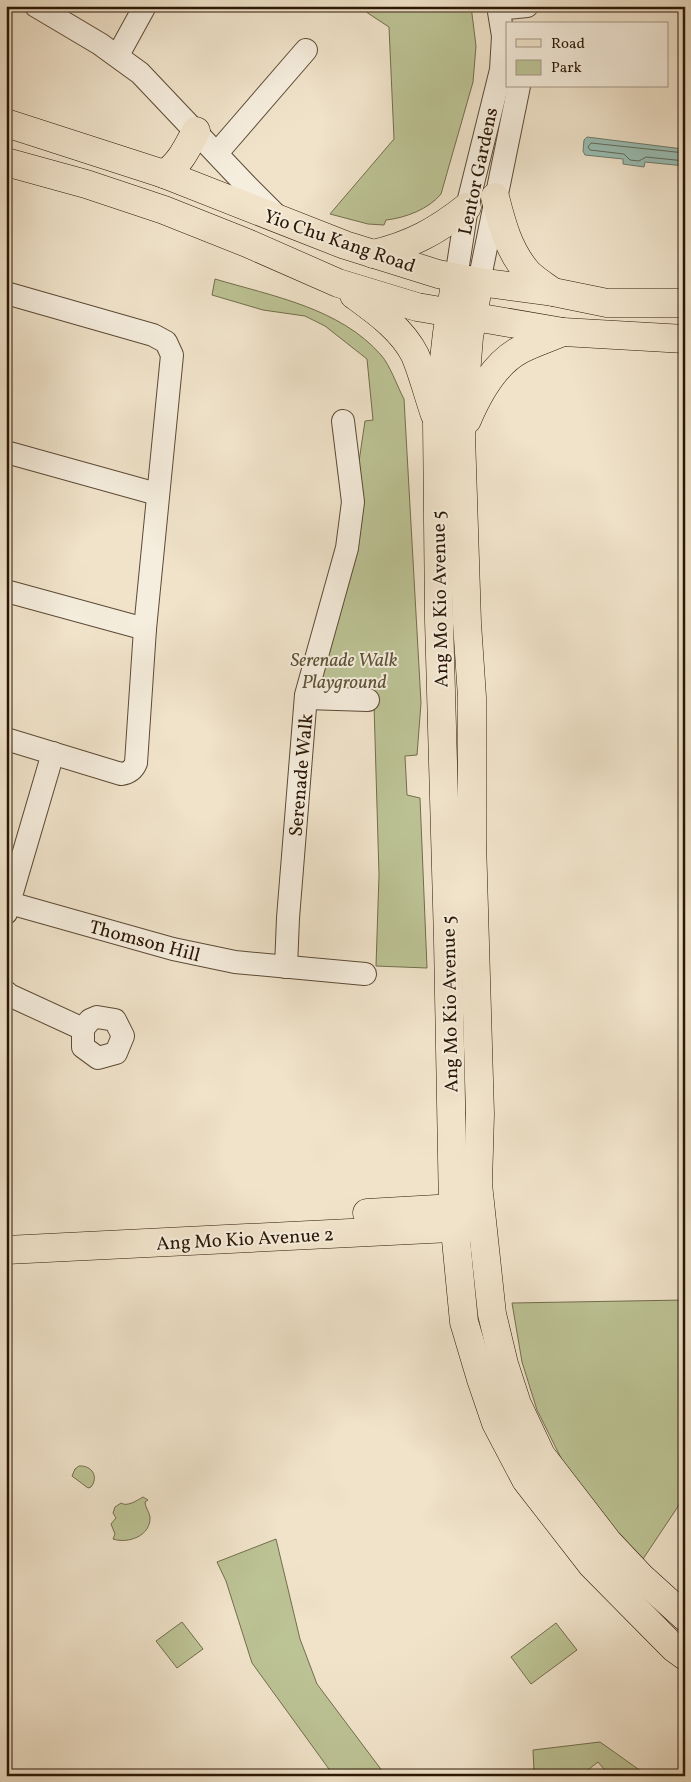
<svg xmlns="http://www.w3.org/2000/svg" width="691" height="1782" viewBox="0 0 691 1782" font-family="Vollkorn,serif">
	<rect width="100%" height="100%" fill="#f0e3ca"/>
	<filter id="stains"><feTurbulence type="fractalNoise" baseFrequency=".004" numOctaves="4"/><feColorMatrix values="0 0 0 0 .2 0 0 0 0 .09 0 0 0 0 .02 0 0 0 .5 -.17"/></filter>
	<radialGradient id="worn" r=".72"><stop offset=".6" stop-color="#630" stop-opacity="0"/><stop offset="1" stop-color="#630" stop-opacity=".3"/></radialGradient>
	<!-- green -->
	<g fill="#bcc395" stroke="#736d4c">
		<path d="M357,6h114l5,40 -3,36 -32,112c-12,15 -36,24 -55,26l-2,5 -16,-1 -38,-10 64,-75 -5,-112z"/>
		<path d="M215,279c57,17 125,29 166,76 9,10 16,31 23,44l17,304 -4,52 -12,1 2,39 13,3 7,170 -51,-2 3,-91 -5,-171 -68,-9 47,-193 12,-81 8,-1 -6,-61 -42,-33 -20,-10 -42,-6 -51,-15z"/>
		<polygon points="685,1300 685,1496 639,1565 571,1478 537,1410 522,1362 512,1303"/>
		<path d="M79,1466c13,-1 20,11 12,21l-3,1 -16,-12 3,-7z"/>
		<path d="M143,1497l5,3 -3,2c0,5 4,9 5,15 1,19 -22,27 -37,22l2,-5 -4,-10 5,-6 -3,-5 2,-6 6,-4c6,4 15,-2 22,-6z"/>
		<polygon points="276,1539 300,1639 317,1684 386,1776 334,1776 252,1663 226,1581 217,1562"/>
		<polygon points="182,1622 203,1649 177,1668 156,1641"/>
		<polygon points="556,1623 577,1650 531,1684 511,1657"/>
		<polygon points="600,1742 648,1776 610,1776 598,1762 580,1776 529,1776 534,1771 533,1750"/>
	</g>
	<!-- water -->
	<polygon fill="#9abeb4" stroke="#6d7b6e" points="587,137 683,149 685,150 685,166 645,162 644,167 623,164 623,159 585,155 583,151 584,140"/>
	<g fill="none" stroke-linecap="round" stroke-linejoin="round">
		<!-- shore -->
		<polyline stroke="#626a5c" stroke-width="1" points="685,153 591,143 588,147 590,150 624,154 630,160 639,161 646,157 685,161"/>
		<defs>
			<g id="minor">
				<polyline points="36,6 100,44 140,73 247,186 278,217"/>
				<polyline points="499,9 527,6"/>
				<polyline points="118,55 145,6"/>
				<polyline points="217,153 306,50"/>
				<polyline points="456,278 467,207 501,70 503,36 498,6"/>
				<polyline points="479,282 519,86"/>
				<path d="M6,293l147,42 13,7 6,13 -27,274 -9,134c-3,7 -7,10 -15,11l-115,-35"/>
				<polyline points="6,452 157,494"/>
				<polyline points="6,591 145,629"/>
				<polyline points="306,698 368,700"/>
				<polyline points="6,902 173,949 235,962 365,974"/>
				<polyline points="6,913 53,753"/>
				<polyline points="286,967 288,918 306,695 347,548 353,502 343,421"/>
				<polyline points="6,992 9,995 83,1029"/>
				<polygon points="97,1017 115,1020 123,1036 116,1053 98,1058 83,1047 83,1029 90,1020"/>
			</g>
			<g id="major">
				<polyline points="6,123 164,174 345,245 438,274 479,282 553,292 607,303 685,303"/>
				<polyline points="6,162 86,184 164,210 247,243 338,283 417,307 563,332 685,339"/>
				<path d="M164,174c16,-10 23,-26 32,-43"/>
				<path d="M495,197c7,28 14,54 33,76 7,7 17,13 25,19"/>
				<path d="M373,254c38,-9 64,-23 94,-47"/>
				<polyline points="456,278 447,333 437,421 439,620 448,940 453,1209 464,1322 481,1379 496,1423 526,1480 592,1565 674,1648 685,1656"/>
				<polyline points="479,282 469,337 461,435 467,623 472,697 472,841 480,1114 478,1184 492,1314 504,1364 517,1404 541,1455 608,1542 641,1577 685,1617"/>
				<path d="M354,295c22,16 48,34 61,60 8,19 13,40 20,60"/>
				<path d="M467,420c11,-26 27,-56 53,-70 13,-7 29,-12 43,-18"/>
				<polyline points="367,1213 472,1207"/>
				<polyline points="6,1250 471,1227"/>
			</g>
		</defs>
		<!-- minor casing -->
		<use href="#minor" stroke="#5c4a36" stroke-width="24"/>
		<!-- major casing -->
		<use href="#major" stroke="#2a1704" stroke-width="29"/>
		<!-- minor -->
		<use href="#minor" stroke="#f5eddd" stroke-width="22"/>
		<!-- major -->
		<use href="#major" stroke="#f0e3ca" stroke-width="28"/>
	</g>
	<g text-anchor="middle" stroke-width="4" stroke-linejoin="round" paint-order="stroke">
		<!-- street labels -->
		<g font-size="19" fill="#2a1704" stroke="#f5eddd">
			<text transform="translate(477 171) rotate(-78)" y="7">Lentor Gardens</text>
			<text transform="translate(340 240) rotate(19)" y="7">Yio Chu Kang Road</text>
			<text transform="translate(439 599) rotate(-91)" y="7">Ang Mo Kio Avenue 5</text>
			<text transform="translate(300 775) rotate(-85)" y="7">Serenade Walk</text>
			<text transform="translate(145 940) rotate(15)" y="7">Thomson Hill</text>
			<text transform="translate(449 1004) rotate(-91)" y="7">Ang Mo Kio Avenue 5</text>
			<text transform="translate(245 1238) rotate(-3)" y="7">Ang Mo Kio Avenue 2</text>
		</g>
		<!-- park labels -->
		<g font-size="19" font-style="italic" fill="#5d5337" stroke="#f5eddd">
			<text x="344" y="666">Serenade Walk<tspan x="344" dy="22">Playground</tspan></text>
		</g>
	</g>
	<!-- margin -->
	<rect width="691" height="1782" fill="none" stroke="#f0e3ca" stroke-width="25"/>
	<rect x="8" y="8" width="676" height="1767" fill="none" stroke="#2a1704" stroke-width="2.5"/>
	<rect x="12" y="12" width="666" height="1757" fill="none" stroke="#2a1704"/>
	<!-- legend -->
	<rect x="506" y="22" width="162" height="65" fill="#f5eddd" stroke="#a49786"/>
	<rect x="516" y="39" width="25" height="8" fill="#f0e3ca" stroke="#a49786"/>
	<text x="551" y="48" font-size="15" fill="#2a1704">Road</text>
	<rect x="516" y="60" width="25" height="15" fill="#bcc395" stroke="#a49786"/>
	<text x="551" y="72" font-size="15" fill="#2a1704">Park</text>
	<rect width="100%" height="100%" filter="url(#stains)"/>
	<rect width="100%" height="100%" fill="url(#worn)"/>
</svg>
